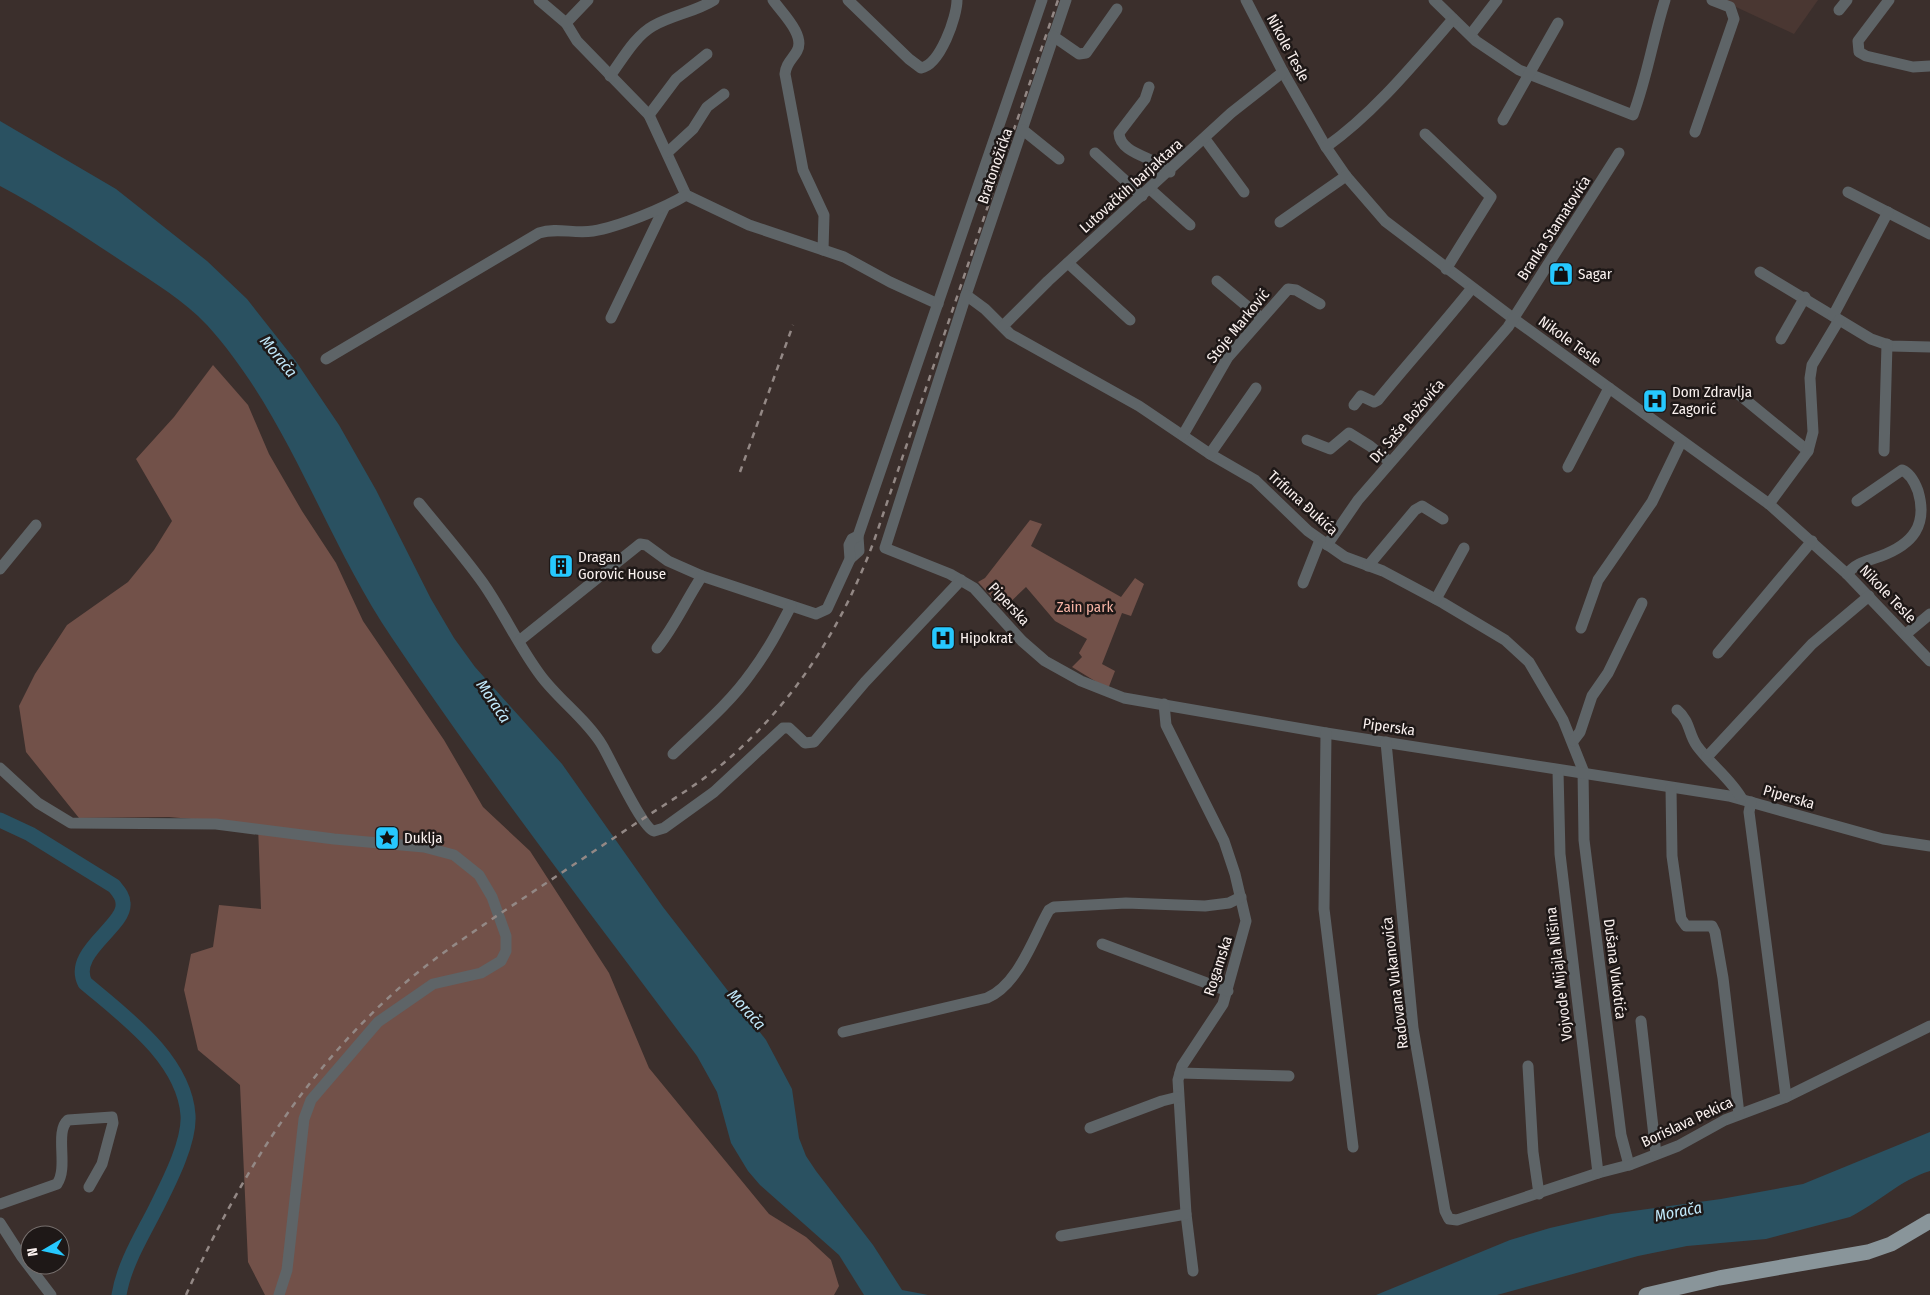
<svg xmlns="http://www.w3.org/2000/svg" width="1930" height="1295" viewBox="0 0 1930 1295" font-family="'Fira Sans Condensed',sans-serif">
	<rect width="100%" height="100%" fill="#3b2f2c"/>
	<!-- built -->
	<polygon fill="#4a3732" points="1721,0 1818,0 1794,34"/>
	<!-- green -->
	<g fill="#725149">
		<polygon points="213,365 248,405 269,454 302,511 336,563 363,621 444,740 483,807 530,851 609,973 649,1068 769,1214 806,1237 831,1260 839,1286 834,1295 265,1295 248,1262 240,1085 198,1050 184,990 191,954 213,947 219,905 261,909 258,825 169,817 79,818 26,752 19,706 35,674 67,625 128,582 154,550 172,521 136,459 174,417"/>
		<polygon points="1030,520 1042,524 1031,546 1121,597 1135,578 1144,584 1131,616 1122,613 1102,664 1115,671 1108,689 1072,667 1082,657 1079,653 1087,639 1055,621 1026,587 1003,609 978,582 985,578"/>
	</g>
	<!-- water -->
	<g fill="#2a5161">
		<path d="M0,121l116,68 91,72 40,38 48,61 44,65 37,65 55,109 23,39 21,29 87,97 101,143 103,133 26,49 7,49 7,18 10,15 57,74 29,45 26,5h-64l-25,-40 -79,-70 -12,-14 -17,-28 -14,-51 -20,-36c-103,-138 -209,-275 -305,-418 -68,-100 -102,-221 -185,-313 -22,-24 -54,-43 -81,-61 -42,-28 -82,-55 -126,-78z"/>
		<path d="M1930,1132v39c-30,9 -52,32 -80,46l-84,22 -79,7 -49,10 -141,39h-121l134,-55 40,-12 61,-14 110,-15 82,-15z"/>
	</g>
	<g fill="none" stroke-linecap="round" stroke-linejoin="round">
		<!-- river -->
		<path stroke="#2a5161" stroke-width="15" d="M0,820l30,14 84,52c4,5 9,10 9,17 3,23 -54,49 -38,80 39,33 99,76 103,132 2,27 -20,69 -32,93 -14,28 -32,56 -37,87"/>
		<!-- minor -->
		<g stroke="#5e6467" stroke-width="11">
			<polyline points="539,0 566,23 577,41 649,115 686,195 749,225 844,257 890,282 938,304"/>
			<path d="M773,0c8,12 33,35 24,51 -5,9 -11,12 -12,23l18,96 21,45 -1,35"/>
			<path d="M848,0l61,59 12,9c19,-3 36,-51 36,-68"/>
			<polyline points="1066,0 966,295 985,309 1010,334 1139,406 1210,454 1255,480 1308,531 1345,557 1383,571 1443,603 1505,640 1529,662 1563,720 1583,770 1584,840 1621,1135 1629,1165"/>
			<polyline points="1246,0 1283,72 1326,147 1346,176 1385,221 1514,319 1769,504 1847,574 1930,661"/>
			<path d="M1434,0l42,41 43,29 114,45c14,-37 20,-77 32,-115"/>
			<polyline points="1889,0 1858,41 1859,52 1866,56 1913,67 1930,66"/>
			<polyline points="1839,10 1847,0"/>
			<polyline points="566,23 588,0"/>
			<polyline points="1471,34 1497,0"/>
			<polyline points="1053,36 1079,54 1086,53 1117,9"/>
			<path d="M610,76c12,-16 25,-40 43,-50 19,-11 42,-14 61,-26"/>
			<path d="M1149,87l-4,12 -26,34c1,22 38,24 51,39"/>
			<polyline points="649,115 676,79 707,54"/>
			<polyline points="1503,120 1558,23"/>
			<polyline points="1023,130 1059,159"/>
			<polyline points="1695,132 1734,19 1730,7 1712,0"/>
			<polyline points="1425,134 1491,197 1446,269"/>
			<polyline points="1205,139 1244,192"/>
			<path d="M1326,147c48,-34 88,-83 127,-128"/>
			<polyline points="668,152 693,129 707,107 724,94"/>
			<polyline points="1095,153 1142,196"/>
			<polyline points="1150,189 1190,225"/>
			<polyline points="1848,192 1930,234"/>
			<polyline points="1280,222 1346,176"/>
			<polyline points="1068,263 1130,320"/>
			<polyline points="1760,272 1871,339 1891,346 1930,347"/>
			<polyline points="1217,281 1261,318"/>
			<polyline points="966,295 885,548 950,574 974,588 1022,641 1045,661 1081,681 1124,698 1326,733 1729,796 1883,839 1930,846"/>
			<polyline points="1833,316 1888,212"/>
			<polyline points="611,318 664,208"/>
			<polyline points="1003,326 1048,281 1231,113 1283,72"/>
			<polyline points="1781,339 1805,297"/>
			<path d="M326,359l213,-126c18,-6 35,1 54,-2 25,-4 72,-23 93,-36"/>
			<polyline points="1736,392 1808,451"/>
			<path d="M1354,405l7,-9 13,6 4,-2c31,-38 63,-73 94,-112"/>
			<polyline points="1183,435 1228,357 1288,289 1296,290 1320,304"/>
			<polyline points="1307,440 1330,449 1349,433 1370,446 1390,462"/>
			<polyline points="1884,451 1887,344"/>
			<polyline points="1210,454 1256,388"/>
			<polyline points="1568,467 1609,388"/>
			<path d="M419,503c21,26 44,52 64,80 21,30 36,64 58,93 18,24 46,44 61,69 9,15 40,83 52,86l10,-3 50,-36 69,-64h6l16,15 9,-1 51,-60 96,-102"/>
			<polyline points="1769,504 1808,451 1813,432 1810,378 1812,365 1839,320"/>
			<polyline points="1327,545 1358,500 1508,327 1619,153"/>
			<polyline points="850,559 859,551 858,536"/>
			<polyline points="1368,566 1415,510 1422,506 1443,519"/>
			<polyline points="0,569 36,525"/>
			<path d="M1847,574c10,-12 21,-13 34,-18 32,-12 47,-31 37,-65 -3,-8 -8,-18 -16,-21l-45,31"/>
			<polyline points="1303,583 1320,540"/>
			<polyline points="1436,599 1464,548"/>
			<polyline points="1581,628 1598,580 1652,502 1681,442"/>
			<polyline points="1906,634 1930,614"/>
			<polyline points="519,641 640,544 646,545 668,561 702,576 816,614 827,609 850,559 849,545 852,539 858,536 1042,0"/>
			<path d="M657,648c18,-22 29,-48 45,-72"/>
			<polyline points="1718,653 1812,541"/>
			<polyline points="1164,704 1166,725 1224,841 1235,874 1246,921 1223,1004 1182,1066 1178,1080 1186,1214 1193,1271"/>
			<path d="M1677,710c14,12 11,24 20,36 14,19 34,33 45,53"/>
			<polyline points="1326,733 1324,909 1353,1147"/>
			<polyline points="1573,741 1580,732 1592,696 1608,673 1642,603"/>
			<polyline points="1386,742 1413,1028 1445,1211 1449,1219 1457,1220 1598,1173 1629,1165 1678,1146 1725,1120 1786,1097 1930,1026"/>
			<path d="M673,754c27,-26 57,-51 78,-81 16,-21 28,-44 40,-67"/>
			<polyline points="1707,757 1812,644 1869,596"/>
			<polyline points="0,768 38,803 71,823 216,824 334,839 424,847 454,855 479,875 492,897 506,936 506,951 501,961 481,973 433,984 378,1022 311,1100 304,1119 287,1270 279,1295"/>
			<polyline points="1558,771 1560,854 1598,1173"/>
			<polyline points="1671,788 1672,856 1681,919 1686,926 1712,926 1715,932 1723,978 1739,1114"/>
			<polyline points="1751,802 1749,812 1786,1097"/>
			<polyline points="1102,944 1228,991"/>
			<polyline points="1641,1021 1656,1154"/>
			<path d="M843,1032l144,-34c32,-14 46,-60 62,-88l5,-3 72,-4 79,3 24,-3 12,-6"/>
			<polyline points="1528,1066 1533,1152 1539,1194"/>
			<polyline points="1180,1073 1289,1076"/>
			<polyline points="1090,1128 1162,1101 1178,1097"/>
			<path d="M0,1204l57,-20c12,-17 -3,-52 11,-64l44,-3 1,6 -11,41 -13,23"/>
			<polyline points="0,1223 22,1257 51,1295"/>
			<polyline points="1061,1236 1186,1214"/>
		</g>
		<!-- major -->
		<polyline stroke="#89959a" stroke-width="15" points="1646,1295 1719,1278 1868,1252 1891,1244 1930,1221"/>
		<!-- rail -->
		<g stroke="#938885" stroke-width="2.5" stroke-dasharray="6 6" stroke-linecap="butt">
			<polyline points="740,472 793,325"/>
			<path d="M186,1295c53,-118 120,-227 219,-312 29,-25 61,-46 93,-68 47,-31 93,-62 140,-93 32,-21 66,-41 95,-67 66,-59 112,-134 142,-217l183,-538"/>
		</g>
	</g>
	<!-- icons -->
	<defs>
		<symbol id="shop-square" viewBox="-11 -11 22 22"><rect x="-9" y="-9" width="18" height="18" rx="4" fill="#26c8fe" stroke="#1e1817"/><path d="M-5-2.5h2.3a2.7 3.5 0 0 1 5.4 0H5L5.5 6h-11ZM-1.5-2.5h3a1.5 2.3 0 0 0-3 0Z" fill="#111"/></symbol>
		<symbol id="hospital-square" viewBox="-11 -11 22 22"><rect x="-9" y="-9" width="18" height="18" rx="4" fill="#26c8fe" stroke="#1e1817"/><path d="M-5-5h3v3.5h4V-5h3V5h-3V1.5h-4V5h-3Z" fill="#111"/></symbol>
		<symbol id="building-square" viewBox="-11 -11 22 22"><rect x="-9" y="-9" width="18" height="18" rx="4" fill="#26c8fe" stroke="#1e1817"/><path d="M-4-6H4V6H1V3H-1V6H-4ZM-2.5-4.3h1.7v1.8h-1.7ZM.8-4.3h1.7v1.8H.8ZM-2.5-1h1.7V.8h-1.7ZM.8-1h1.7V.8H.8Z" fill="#111"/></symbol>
		<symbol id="sight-square" viewBox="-11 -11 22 22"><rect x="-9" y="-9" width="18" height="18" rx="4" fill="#26c8fe" stroke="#1e1817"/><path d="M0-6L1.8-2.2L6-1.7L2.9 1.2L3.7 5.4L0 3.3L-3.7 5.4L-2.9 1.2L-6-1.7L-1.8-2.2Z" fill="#111"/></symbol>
	</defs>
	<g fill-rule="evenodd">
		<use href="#shop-square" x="1547" y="260" width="28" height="28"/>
		<use href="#hospital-square" x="1641" y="387" width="28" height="28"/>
		<use href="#building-square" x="547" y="552" width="28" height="28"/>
		<use href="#hospital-square" x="929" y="624" width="28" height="28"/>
		<use href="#sight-square" x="373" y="824" width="28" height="28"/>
	</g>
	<g text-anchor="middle" stroke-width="5" stroke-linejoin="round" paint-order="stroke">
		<!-- street labels -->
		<g font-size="15" fill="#faf1ef" stroke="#1e1817">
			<text transform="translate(1288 48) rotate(62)" y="5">Nikole Tesle</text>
			<text transform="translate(995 166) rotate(-71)" y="5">Bratonožićka</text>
			<text transform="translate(1131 186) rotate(-42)" y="5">Lutovačkih barjaktara</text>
			<text transform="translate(1554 228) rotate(-57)" y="5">Branka Stamatovića</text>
			<text transform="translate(1238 326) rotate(-51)" y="5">Stoje Marković</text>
			<text transform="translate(1570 341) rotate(36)" y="5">Nikole Tesle</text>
			<text transform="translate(1407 421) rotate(-49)" y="5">Dr. Saše Božovića</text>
			<text transform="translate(1303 503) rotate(42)" y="5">Trifuna Đukića</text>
			<text transform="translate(1888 594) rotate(46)" y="5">Nikole Tesle</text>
			<text transform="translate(1009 604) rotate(47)" y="5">Piperska</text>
			<text transform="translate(1389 727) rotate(8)" y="5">Piperska</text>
			<text transform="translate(1789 797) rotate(16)" y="5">Piperska</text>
			<text transform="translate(1218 966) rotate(-72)" y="5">Rogamska</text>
			<text transform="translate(1615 969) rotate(83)" y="5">Dušana Vukotića</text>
			<text transform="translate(1559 974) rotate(-97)" y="5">Vojvode Mijajla Nišina</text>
			<text transform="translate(1395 983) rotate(-97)" y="5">Radovana Vukanovića</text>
			<text transform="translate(1687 1122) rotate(-25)" y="5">Borislava Pekica</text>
		</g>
		<!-- poi labels -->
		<g font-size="15" fill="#faf1ef" stroke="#1e1817" text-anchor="start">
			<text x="1578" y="279">Sagar</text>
			<text x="1672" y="397">Dom Zdravlja<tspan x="1672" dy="17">Zagorić</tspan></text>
			<text x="578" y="562">Dragan<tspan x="578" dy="17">Gorovic House</tspan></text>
			<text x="960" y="643">Hipokrat</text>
			<text x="404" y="843">Duklja</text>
		</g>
		<!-- park labels -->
		<g font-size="15" fill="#f6b3a4" stroke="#1e1817">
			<text x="1085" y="612">Zain park</text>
		</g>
		<!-- water labels -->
		<g font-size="16" font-style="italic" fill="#c1e9fb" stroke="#1e1817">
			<text transform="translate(279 356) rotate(51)" y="6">Morača</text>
			<text transform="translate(494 701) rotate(56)" y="6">Morača</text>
			<text transform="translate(747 1009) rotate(48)" y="6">Morača</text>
			<text transform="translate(1678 1211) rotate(-11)" y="6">Morača</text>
		</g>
	</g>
	<!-- north arrow -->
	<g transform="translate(45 1250) rotate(261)"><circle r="24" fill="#1e1817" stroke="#766f6d"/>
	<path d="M0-4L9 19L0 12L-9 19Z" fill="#26c8fe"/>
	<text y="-8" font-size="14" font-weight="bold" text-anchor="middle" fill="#faf1ef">N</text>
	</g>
</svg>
